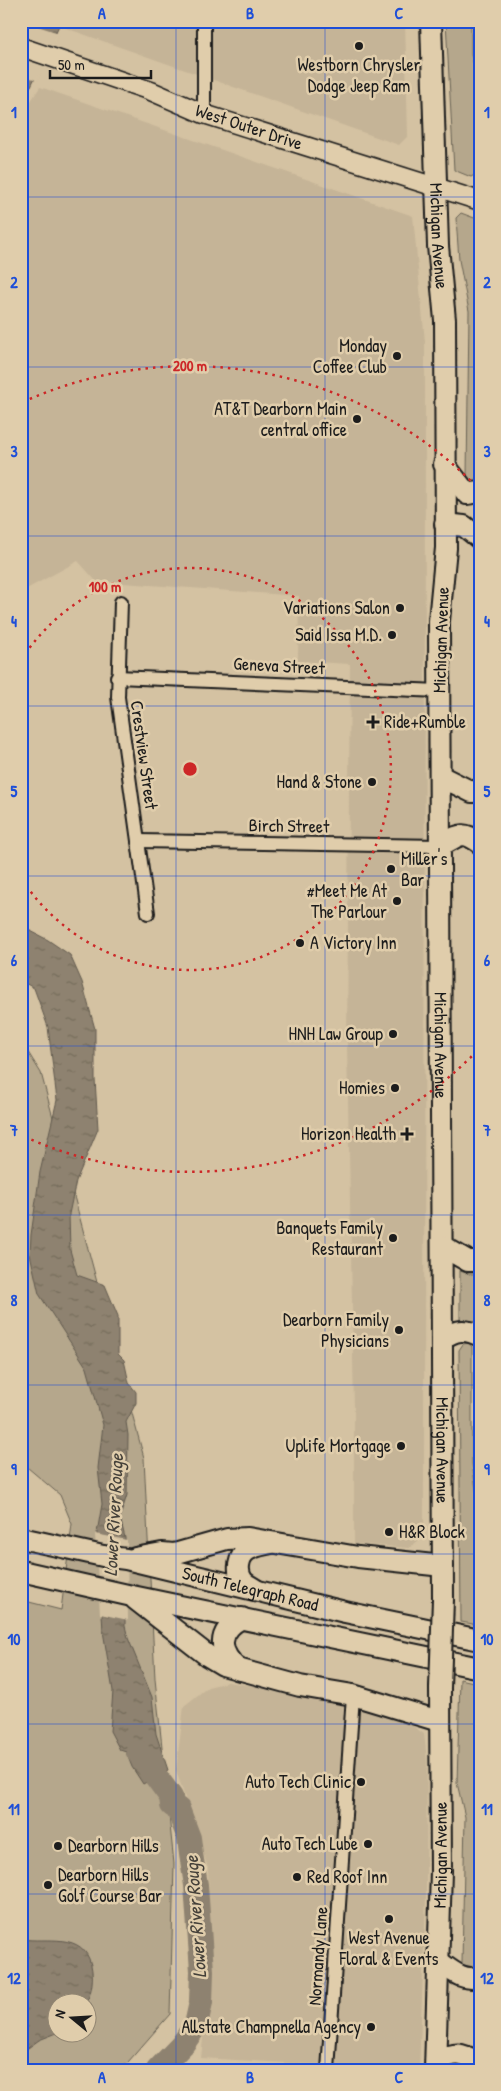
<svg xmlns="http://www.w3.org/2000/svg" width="501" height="2091" viewBox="0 0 501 2091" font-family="'Patrick Hand',sans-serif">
	<defs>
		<pattern id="water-ripples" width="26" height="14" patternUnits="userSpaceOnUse" patternTransform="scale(1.25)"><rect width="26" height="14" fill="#8e826f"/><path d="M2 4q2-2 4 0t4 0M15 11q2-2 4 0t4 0" fill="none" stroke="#736a5a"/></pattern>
	</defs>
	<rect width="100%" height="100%" fill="#d4c2a2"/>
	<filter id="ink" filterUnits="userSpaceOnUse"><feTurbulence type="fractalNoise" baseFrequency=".02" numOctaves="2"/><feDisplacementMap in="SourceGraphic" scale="10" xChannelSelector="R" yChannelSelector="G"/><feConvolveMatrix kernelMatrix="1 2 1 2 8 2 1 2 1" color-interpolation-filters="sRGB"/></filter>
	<g filter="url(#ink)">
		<!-- built -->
		<g fill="#c5b497">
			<polygon points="59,21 405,21 408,136 399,145 60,26"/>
			<polygon points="40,87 413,216 425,342 424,1522 423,1537 409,1548 354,1544 354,1409 347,1045 350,664 298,661 299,596 96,581 78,561 21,592 21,116"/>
			<polygon points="228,1682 345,1700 404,1720 424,1734 427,1760 426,1898 419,2070 322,2070 322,2065 201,2058 210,1969 208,1868 176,1770 184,1706 208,1687"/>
		</g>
		<!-- grass -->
		<g fill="#b5a78c" stroke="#686254" fill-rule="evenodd">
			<polygon points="446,21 471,21 471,55 479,82 478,173 471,177 454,170"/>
			<polygon points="461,213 477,219 477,477 472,482 467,477 469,311 459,260 456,218"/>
			<path d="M21,1041l20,32 103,385 11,221 19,185 -4,150 -49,56h-100v-470l40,10 11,-86 -12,-29 -39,-33zM58,2004h30v30h-30z"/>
			<polygon points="460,1271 469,1274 480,1274 479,1323 460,1321"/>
			<polygon points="469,1343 472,1347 472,1464 479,1508 479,1625 461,1622 459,1350 463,1344"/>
			<polygon points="460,1679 478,1683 479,1964 475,1969 466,1970 462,1963 465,1817 457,1783"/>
		</g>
		<!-- water -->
		<g fill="url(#water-ripples)" stroke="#60594e">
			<polygon points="24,21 61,21 31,86 21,96 21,27"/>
			<polygon points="21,926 48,940 70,955 82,982 95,1029 95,1079 98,1129 76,1181 69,1214 70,1250 77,1275 105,1285 118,1316 118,1354 124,1360 129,1383 136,1392 136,1403 126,1422 128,1435 127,1495 120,1517 125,1538 125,1626 128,1638 152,1697 156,1734 168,1770 143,1784 132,1767 126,1752 120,1750 110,1731 113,1691 103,1631 97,1533 102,1504 98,1468 103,1425 87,1368 39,1294 30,1254 31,1235 40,1172 57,1100 48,1027 34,988 21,981"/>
			<path d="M21,1939c26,4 62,-8 70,26 3,13 1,27 -5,38l-28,1 -1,29 -18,7 -18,13z"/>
		</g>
		<!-- pier -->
		<g fill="#d4c2a2">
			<polygon points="22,21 59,33 37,80 21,75"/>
			<polygon points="95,1534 127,1540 128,1620 100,1614"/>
		</g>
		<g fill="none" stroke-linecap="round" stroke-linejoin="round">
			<!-- river -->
			<polyline stroke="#8e826f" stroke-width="24" points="138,1752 171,1797 172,1805 178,1809 189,1838 191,1854 196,1885 202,1971 201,2002 196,2025 182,2045 158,2070"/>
			<defs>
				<g id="street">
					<polyline points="204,21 204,114"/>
					<polyline points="121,602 118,697 148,913"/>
					<polyline points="117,677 439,691"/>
					<polyline points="138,841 440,846"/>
					<polyline points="328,2070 353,1695"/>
				</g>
				<polyline id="secondary" points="21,47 151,91 204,114 480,201"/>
				<g id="primary">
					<path id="s1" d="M431,21l7,225 7,74 1,228 -7,73 4,978"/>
					<polyline points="444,464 467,494 480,492"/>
					<polyline points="445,524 464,526 480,539"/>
					<polyline points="440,776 472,792 480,791"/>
					<path d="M440,846c19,-10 21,-17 40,-3"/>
					<polyline points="442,1246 468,1261 480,1261"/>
					<path d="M442,1339c13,-9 23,-11 38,-3"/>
					<path id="s2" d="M21,1538l82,18 23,3 219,53 135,28"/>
					<polyline points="135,1558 162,1553 174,1554 227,1539 248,1538 358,1557 443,1566"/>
					<polyline points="21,1571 132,1596 480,1668"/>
					<path d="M256,1590c-4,-3 -9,-5 -13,-9 -7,-9 -5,-25 5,-31 7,-4 15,-5 23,-7"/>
					<polyline points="135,1599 208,1656 223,1665 300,1686 353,1695 439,1721"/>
					<path d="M239,1670c-21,-18 -23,-38 3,-52"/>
					<path d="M438,1961c13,9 26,22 42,15"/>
					<path d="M436,2061c20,-9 24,-9 44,2"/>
					<path id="s3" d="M435,2070l6,-199 -1,-183"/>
				</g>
			</defs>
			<!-- street casing -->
			<use href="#street" stroke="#1c1c1c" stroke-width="16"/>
			<!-- secondary casing -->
			<use href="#secondary" stroke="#1c1c1c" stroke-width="21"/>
			<!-- primary casing -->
			<use href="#primary" stroke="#1c1c1c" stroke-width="24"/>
			<!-- street -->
			<use href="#street" stroke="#e0cdab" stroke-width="12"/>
			<!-- secondary -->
			<use href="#secondary" stroke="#e0cdab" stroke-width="18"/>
			<!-- primary -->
			<use href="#primary" stroke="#e0cdab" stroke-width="20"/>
			<defs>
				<polyline id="primary-bridge" points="440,1688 443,1599"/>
			</defs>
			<!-- primary-bridge casing -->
			<use href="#primary-bridge" stroke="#1c1c1c" stroke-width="24" stroke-linecap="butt"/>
			<!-- primary-bridge -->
			<use href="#primary-bridge" stroke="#e0cdab" stroke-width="20"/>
		</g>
	</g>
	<!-- grid -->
	<path fill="none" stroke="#1d4ed8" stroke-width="1" stroke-opacity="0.55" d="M176,21v2049M325,21v2049M21,197h459M21,367h459M21,536h459M21,706h459M21,876h459M21,1046h459M21,1215h459M21,1385h459M21,1554h459M21,1724h459M21,1894h459"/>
	<!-- distance rings -->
	<g fill="none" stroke="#cd2727" stroke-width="2.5" stroke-dasharray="2.5 5">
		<path d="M21 660A201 201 0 1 1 21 878"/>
		<path d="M477 1051A403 403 0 0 1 23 1136M23 402A403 403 0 0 1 477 487"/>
	</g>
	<!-- markers -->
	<g fill="#1c1c1c" stroke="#e0cdab" stroke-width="2">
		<circle cx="359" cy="46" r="5"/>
		<circle cx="397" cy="356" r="5"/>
		<circle cx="357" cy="419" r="5"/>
		<circle cx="400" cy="608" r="5"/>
		<circle cx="392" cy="635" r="5"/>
		<path d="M370.5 714.5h5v5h5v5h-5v5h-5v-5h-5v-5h5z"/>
		<circle cx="372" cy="782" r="5"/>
		<circle cx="391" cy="869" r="5"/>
		<circle cx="397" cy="901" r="5"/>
		<circle cx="300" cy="943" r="5"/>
		<circle cx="393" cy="1034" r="5"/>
		<circle cx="395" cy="1088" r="5"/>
		<path d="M404.5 1126.5h5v5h5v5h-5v5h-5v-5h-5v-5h5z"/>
		<circle cx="393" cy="1238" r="5"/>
		<circle cx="399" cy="1330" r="5"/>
		<circle cx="401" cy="1446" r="5"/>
		<circle cx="389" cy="1532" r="5"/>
		<circle cx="361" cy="1782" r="5"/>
		<circle cx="368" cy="1844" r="5"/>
		<circle cx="58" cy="1846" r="5"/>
		<circle cx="297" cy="1877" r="5"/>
		<circle cx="48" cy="1885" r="5"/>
		<circle cx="389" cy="1919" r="5"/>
		<circle cx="371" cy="2027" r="5"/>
	</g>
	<g text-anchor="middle" stroke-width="5" stroke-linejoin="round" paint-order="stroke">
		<!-- poi labels -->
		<g font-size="18" fill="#1c1c1c" stroke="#e0cdab" text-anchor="end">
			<text x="359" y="71" text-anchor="middle">Westborn Chrysler<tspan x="359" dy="21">Dodge Jeep Ram</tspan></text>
			<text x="387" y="352">Monday<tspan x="387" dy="21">Coffee Club</tspan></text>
			<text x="347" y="415">AT&amp;T Dearborn Main<tspan x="347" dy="21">central office</tspan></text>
			<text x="390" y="614">Variations Salon</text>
			<text x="382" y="641">Said Issa M.D.</text>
			<text x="384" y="728" text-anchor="start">Ride+Rumble</text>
			<text x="362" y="788">Hand &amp; Stone</text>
			<text x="401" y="865" text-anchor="start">Miller's<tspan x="401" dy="21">Bar</tspan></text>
			<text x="387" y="897">#Meet Me At<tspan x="387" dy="21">The Parlour</tspan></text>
			<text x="310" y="949" text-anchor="start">A Victory Inn</text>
			<text x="383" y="1040">HNH Law Group</text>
			<text x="385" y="1094">Homies</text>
			<text x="396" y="1140">Horizon Health</text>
			<text x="383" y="1234">Banquets Family<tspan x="383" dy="21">Restaurant</tspan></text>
			<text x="389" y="1326">Dearborn Family<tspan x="389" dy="21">Physicians</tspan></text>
			<text x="391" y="1452">Uplife Mortgage</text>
			<text x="399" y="1538" text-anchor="start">H&amp;R Block</text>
			<text x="351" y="1788">Auto Tech Clinic</text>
			<text x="358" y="1850">Auto Tech Lube</text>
			<text x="68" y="1852" text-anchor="start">Dearborn Hills</text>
			<text x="58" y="1881" text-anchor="start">Dearborn Hills<tspan x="58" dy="21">Golf Course Bar</tspan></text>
			<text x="307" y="1883" text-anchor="start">Red Roof Inn</text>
			<text x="389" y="1944" text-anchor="middle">West Avenue<tspan x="389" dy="21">Floral &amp; Events</tspan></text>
			<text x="361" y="2033">Allstate Champnella Agency</text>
		</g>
		<!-- street labels -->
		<g font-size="18" fill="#1c1c1c" stroke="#e0cdab">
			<text transform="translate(249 127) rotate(18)" y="6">West Outer Drive</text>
			<text dy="6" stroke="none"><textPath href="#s1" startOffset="215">Michigan Avenue</textPath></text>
			<text transform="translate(441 640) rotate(-88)" y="6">Michigan Avenue</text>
			<text transform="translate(279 666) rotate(3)" y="6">Geneva Street</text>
			<text transform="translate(144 755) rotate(82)" y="6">Crestview Street</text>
			<text transform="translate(289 826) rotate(1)" y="6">Birch Street</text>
			<text dy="6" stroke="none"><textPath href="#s1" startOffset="1025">Michigan Avenue</textPath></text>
			<text dy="6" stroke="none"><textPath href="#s1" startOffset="1430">Michigan Avenue</textPath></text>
			<text dy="6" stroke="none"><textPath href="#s2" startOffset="235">South Telegraph Road</textPath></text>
			<text dy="6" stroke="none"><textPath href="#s3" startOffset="215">Michigan Avenue</textPath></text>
			<text transform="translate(318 1956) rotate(-86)" y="6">Normandy Lane</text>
		</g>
		<!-- water labels -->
		<g font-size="19" font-style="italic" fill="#444039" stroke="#e0cdab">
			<text transform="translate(113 1515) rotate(-87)" y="7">Lower River Rouge</text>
			<text transform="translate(195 1917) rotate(-94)" y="7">Lower River Rouge</text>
		</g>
	</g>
	<circle cx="190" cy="769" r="8" fill="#cd2727" stroke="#e0cdab" stroke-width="2.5"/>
	<g font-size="15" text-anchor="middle" font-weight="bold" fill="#cd2727" stroke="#e0cdab" stroke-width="5" stroke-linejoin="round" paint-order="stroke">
		<text x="190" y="371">200 m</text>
		<text x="105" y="592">100 m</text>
	</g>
	<!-- margin -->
	<rect width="501" height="2091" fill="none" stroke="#e0cdab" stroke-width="55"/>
	<!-- north arrow -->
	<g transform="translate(72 2018) rotate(288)"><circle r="24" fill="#e0cdab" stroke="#928672"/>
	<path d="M0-4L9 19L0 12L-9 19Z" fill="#1c1c1c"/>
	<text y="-8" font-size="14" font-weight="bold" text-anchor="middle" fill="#1c1c1c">N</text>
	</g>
	<!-- scale -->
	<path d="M50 70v8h101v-8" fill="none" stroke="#1c1c1c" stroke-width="2.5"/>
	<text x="58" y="70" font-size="15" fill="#1c1c1c" stroke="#e0cdab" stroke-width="4" paint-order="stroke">50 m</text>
	<rect x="28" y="28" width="446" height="2036" fill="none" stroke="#1d4ed8" stroke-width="2"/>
	<g font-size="16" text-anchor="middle" font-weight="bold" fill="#1d4ed8">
		<text x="102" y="19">A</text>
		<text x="250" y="19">B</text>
		<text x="399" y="19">C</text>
		<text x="14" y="118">1</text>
		<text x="487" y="118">1</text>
		<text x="14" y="288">2</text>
		<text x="487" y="288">2</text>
		<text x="14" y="457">3</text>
		<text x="487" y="457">3</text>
		<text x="14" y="627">4</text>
		<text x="487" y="627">4</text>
		<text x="14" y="797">5</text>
		<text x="487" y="797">5</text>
		<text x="14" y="966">6</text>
		<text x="487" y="966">6</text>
		<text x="14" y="1136">7</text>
		<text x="487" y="1136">7</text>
		<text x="14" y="1306">8</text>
		<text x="487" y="1306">8</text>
		<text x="14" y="1475">9</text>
		<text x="487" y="1475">9</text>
		<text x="14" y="1645">10</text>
		<text x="487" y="1645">10</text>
		<text x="14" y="1815">11</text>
		<text x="487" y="1815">11</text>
		<text x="14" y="1984">12</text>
		<text x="487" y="1984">12</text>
		<text x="102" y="2083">A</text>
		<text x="250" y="2083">B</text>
		<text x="399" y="2083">C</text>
	</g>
</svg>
